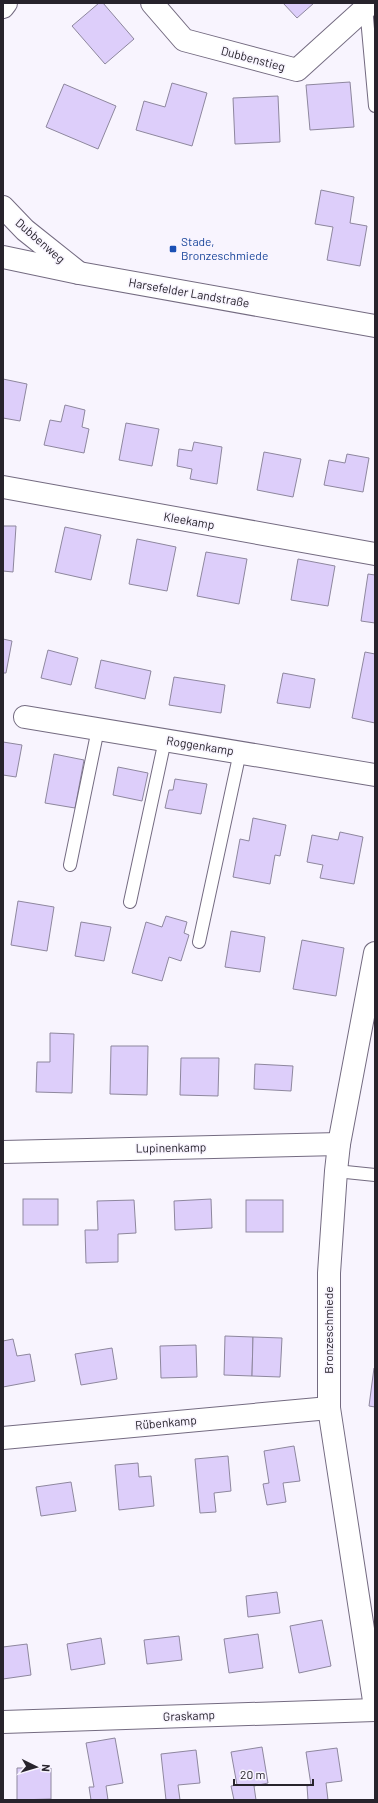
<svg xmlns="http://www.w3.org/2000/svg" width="378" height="1803" viewBox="0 0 378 1803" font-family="Barlow,sans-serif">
	<rect width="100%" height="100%" fill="#f8f4fe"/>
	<!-- building -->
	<g fill="#ddcefa" stroke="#8e879e">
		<polygon points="99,3 103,3 134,39 105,64 72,26"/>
		<polygon points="283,3 314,3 297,18"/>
		<polygon points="350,82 354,127 310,130 306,85"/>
		<polygon points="172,83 207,93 192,146 136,130 144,101 165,107"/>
		<polygon points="64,84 116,106 98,149 46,127"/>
		<polygon points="278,96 280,142 235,144 233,98"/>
		<polygon points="321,190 354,197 350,223 367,226 360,266 327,260 333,227 315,224"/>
		<polygon points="3,379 27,384 20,421 3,418"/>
		<polygon points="65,405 85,410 82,427 89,429 84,453 44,445 50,420 61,422"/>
		<polygon points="126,423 159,429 152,466 119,460"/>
		<polygon points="194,442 222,447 217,484 190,479 192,469 177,466 179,449 192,451"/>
		<polygon points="264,452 301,459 293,497 257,490"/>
		<polygon points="347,454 369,458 363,492 324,485 329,460 345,463"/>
		<polygon points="3,526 16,526 13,572 3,571"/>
		<polygon points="65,527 101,535 91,580 55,572"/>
		<polygon points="137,539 176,547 167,591 129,584"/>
		<polygon points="206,552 247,559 239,604 197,596"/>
		<polygon points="298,559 335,566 328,606 291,600"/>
		<polygon points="368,574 375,575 375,623 361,621"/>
		<polygon points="3,639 12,641 6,673 3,673"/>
		<polygon points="48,650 78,658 71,685 41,678"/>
		<polygon points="365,652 375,654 375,723 352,718"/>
		<polygon points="101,660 151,671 145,699 95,688"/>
		<polygon points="283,673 315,679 310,708 277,703"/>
		<polygon points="174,677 225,685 221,713 169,705"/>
		<polygon points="3,742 22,745 16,777 3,775"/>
		<polygon points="54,754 84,760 75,808 45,803"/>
		<polygon points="118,767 148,773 142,801 113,795"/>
		<polygon points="175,779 207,784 201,814 165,808 169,790 173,790"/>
		<polygon points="253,818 286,825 280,856 275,855 270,884 233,877 240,839 249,841"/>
		<polygon points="340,832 363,837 354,884 320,878 323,865 307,862 312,835 338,840"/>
		<polygon points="18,901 54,907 47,951 11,945"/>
		<polygon points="166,916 187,922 184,933 189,935 181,961 169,957 162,981 132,973 146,922 162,927"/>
		<polygon points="81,922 111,927 104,961 75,956"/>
		<polygon points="231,931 265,937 260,972 225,967"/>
		<polygon points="302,940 344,948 336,996 293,989"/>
		<polygon points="50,1033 74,1034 72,1093 36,1092 37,1062 50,1062"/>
		<polygon points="111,1046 148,1046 147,1095 110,1094"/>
		<polygon points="181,1058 219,1058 218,1096 180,1095"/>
		<polygon points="255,1064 293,1066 291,1091 254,1089"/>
		<rect x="23" y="1199" width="35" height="26"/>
		<polygon points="211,1199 212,1228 175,1230 174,1201"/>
		<polygon points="134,1200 136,1233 118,1234 118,1262 86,1263 85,1230 98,1230 97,1201"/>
		<rect x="246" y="1200" width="37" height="32"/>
		<polygon points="225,1336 253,1337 252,1376 224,1375"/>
		<polygon points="253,1337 282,1338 280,1377 252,1376"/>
		<polygon points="13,1339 17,1356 30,1354 35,1381 3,1387 3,1341"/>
		<polygon points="196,1345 197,1377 161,1378 160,1346"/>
		<polygon points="112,1348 117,1379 81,1385 75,1354"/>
		<polygon points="374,1368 375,1368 375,1407 369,1406"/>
		<polygon points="294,1446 300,1481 283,1483 286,1502 267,1505 263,1484 269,1483 264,1451"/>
		<polygon points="228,1456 231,1491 214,1493 216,1512 200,1513 195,1459"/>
		<polygon points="138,1463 139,1477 151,1476 154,1506 119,1510 115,1465"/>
		<polygon points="71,1482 76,1511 41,1516 36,1487"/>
		<polygon points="277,1592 280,1613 248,1617 246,1596"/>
		<polygon points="322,1620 331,1666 299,1673 290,1626"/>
		<polygon points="258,1634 263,1668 229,1673 224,1639"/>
		<polygon points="179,1636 182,1660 147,1664 144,1640"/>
		<polygon points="101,1638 105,1664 71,1670 67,1644"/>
		<polygon points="27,1644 31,1675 3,1679 3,1647"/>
		<polygon points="115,1738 123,1783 106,1786 108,1800 91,1800 89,1787 94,1787 86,1743"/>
		<polygon points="262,1747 268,1783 254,1786 256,1800 234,1800 231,1786 237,1785 231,1752"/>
		<polygon points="337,1748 342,1781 326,1783 328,1800 308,1800 307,1786 311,1785 306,1752"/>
		<polygon points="196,1750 200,1783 178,1785 180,1800 166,1800 161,1754"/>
		<polygon points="17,1768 51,1768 51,1799 17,1800"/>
	</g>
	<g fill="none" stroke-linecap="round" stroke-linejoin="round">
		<defs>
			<g id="lane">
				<polyline points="366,7 375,106"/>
				<polyline points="70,865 98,729"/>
				<polyline points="130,902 165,740"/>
				<polyline points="199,942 240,752"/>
				<polyline points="336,1171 375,1175"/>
			</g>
			<g id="street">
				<polyline points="152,3 184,40 297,70 371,3"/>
				<polyline points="3,7 6,3"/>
				<polyline points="3,207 25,230 79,273"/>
				<polyline points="3,487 375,554"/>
				<polyline points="25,717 375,775"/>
				<polyline points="375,953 339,1144 336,1171 329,1273 329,1408 375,1707"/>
				<polyline points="3,1152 339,1144"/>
				<polyline points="3,1438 329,1408"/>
				<polyline points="3,1722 375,1710"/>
			</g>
			<polyline id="secondary" points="3,257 79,273 375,326"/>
		</defs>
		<!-- lane casing -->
		<use href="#lane" stroke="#746b81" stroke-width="14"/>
		<!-- street casing -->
		<use href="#street" stroke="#746b81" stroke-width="24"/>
		<!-- secondary casing -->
		<use href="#secondary" stroke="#746b81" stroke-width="24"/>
		<!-- lane -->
		<use href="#lane" stroke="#fff" stroke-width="12"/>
		<!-- street -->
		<use href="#street" stroke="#fff" stroke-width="22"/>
		<!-- secondary -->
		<use href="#secondary" stroke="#fff" stroke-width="22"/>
	</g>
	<!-- markers -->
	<rect fill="#1a4fb4" stroke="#f8f4fe" stroke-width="1.5" x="169" y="245" width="8" height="8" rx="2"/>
	<g text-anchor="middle" stroke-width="3" stroke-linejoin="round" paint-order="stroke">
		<!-- street labels -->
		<g font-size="12" fill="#27232c" stroke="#f8f4fe">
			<text transform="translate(253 59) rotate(15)" y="4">Dubbenstieg</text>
			<text transform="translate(40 241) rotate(41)" y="4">Dubbenweg</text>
			<text transform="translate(189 293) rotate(10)" y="4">Harsefelder Landstraße</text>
			<text transform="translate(189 521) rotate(10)" y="4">Kleekamp</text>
			<text transform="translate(200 746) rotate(9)" y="4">Roggenkamp</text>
			<text transform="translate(171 1148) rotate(-1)" y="4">Lupinenkamp</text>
			<text transform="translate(329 1330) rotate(-90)" y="4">Bronzeschmiede</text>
			<text transform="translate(166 1423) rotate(-5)" y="4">Rübenkamp</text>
			<text transform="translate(189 1716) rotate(-2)" y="4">Graskamp</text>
		</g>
		<!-- transit labels -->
		<g font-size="12" fill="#164399" stroke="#f8f4fe" text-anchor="start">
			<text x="181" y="246">Stade,<tspan x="181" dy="14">Bronzeschmiede</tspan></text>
		</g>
	</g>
	<!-- border -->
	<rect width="378" height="1803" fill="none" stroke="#27232c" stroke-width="8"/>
	<!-- north arrow -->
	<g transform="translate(36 1767) rotate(95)" stroke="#f8f4fe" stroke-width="3" paint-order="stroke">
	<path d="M0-3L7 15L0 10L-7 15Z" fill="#27232c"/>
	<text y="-6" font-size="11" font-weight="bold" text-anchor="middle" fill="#27232c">N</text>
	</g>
	<!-- scale -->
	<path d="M234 1779v6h79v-6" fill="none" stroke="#27232c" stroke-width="2"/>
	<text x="240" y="1779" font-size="12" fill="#27232c" stroke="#f8f4fe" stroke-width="3" paint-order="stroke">20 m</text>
</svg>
